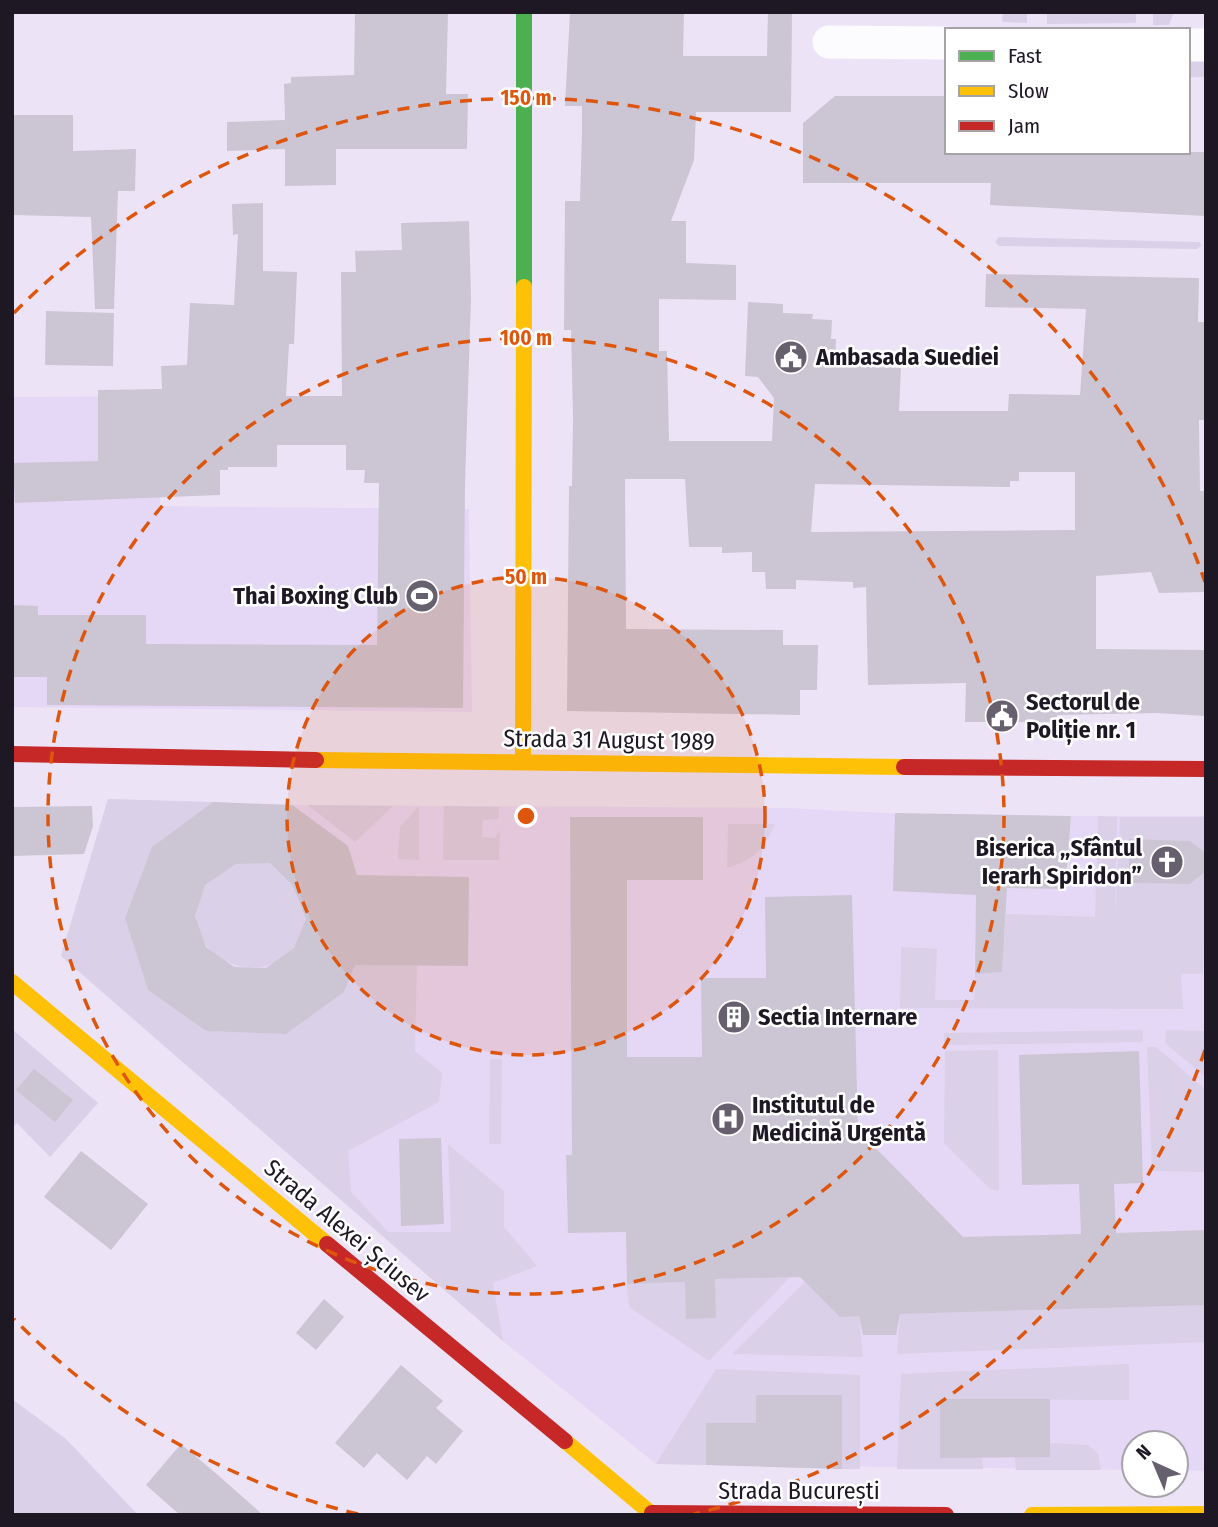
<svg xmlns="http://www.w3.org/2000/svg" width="1218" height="1527" viewBox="0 0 1218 1527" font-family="'Fira Sans Condensed',sans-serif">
	<rect width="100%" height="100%" fill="#ece4f6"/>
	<!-- built -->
	<g fill="#e5d8f6">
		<polygon points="161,396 160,506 469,509 472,712 12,707 12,397"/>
		<polygon points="108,799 292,805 789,808 945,816 1206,816 1206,1471 1176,1470 1176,1443 1134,1443 1134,1470 656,1464 503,1341 61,956"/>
	</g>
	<!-- green -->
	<g fill="#dad0e7">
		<polygon points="1003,12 1027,12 1027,23 1002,22"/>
		<polygon points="1047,12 1136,12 1136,23 1047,24"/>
		<polygon points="1153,12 1174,12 1169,25 1153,25"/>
		<rect x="1188" y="61" width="18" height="16"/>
		<polygon points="999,237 1200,242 1201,246 1197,249 999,246 995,242"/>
		<polygon points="108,799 213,802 152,847 125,918 148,990 206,1031 286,1034 344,992 361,949 417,966 415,1051 442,1073 439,1102 348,1151 351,1192 388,1232 451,1232 448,1144 504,1191 504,1227 537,1266 493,1283 503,1341 61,956"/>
		<polygon points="308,805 393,806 355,842"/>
		<polygon points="419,806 419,860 398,859 400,827"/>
		<polygon points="444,806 499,807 498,819 483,820 482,837 495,838 500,830 499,860 443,860"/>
		<polygon points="1098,816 1117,817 1115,920 1120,817 1206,817 1206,853 1190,841 1129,840 1129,883 1190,884 1206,871 1203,974 1181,974 1183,1009 900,1008 901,947 937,949 935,1000 974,1000 975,974 1002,972 1006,914 1095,917"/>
		<path d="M728,824h47c-12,26 -20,35 -48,44z"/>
		<path d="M270,863l23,23 13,33c-4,9 -7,23 -13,30 -31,36 -95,16 -97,-33 -1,-9 6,-22 9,-31l31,-21z"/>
		<polygon points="12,1029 98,1103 50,1157 17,1123 12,1128"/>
		<polygon points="1143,1030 1143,1042 944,1045 944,1033"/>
		<polygon points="1166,1030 1206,1031 1206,1077 1165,1043"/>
		<polygon points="1147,1047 1156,1047 1206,1090 1206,1172 1152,1171"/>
		<polygon points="998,1050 999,1191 990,1189 944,1143 945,1051"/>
		<polygon points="490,1059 502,1059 501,1144 489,1144"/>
		<polygon points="790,1277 709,1361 629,1307 627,1284 685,1282 687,1319 716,1318 715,1279"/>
		<polygon points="805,1282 840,1316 859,1316 863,1357 732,1354"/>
		<polygon points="1206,1305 1206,1342 897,1354 900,1314"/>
		<polygon points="1129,1364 1129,1400 940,1399 940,1457 982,1457 983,1469 897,1469 901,1374"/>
		<polygon points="716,1369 860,1375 860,1469 842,1469 841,1395 757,1395 756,1423 706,1424 706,1465 656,1464"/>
		<polygon points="12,1399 66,1439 138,1515 12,1515"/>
		<polygon points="1050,1443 1088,1445 1098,1454 1101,1470 1016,1470 1015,1457"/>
	</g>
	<!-- building -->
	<g fill="#ccc5d4" fill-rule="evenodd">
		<polygon points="355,12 448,12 446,94 468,94 467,149 336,149 336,185 285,186 285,149 227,151 227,122 285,120 284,84 291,83 291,77 354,75"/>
		<path d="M570,12h114l-1,44h84l1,-44h24l-1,100h-95l-2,48 -23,61h15v42l50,2v35l-77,-1v52h8l2,90h103l2,-43 -16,-21 -13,-1 3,-74 35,2v9l30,1 -1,5 20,1 -1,19h5l-1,27 66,2 -2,43h109l1,-17 71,1 6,-86 -101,-2 1,-33 213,4 -1,44h8v98h-7l1,71h5l1,101 -47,1 -8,-21 -55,4v73l110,1v66l-49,-3 -100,2v7h-92l1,-39 -98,2 -2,-98 -13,1v-6l-57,-2v9h-30l-1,-17h-13v-20l-30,1v-6h-33l-4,-68h-60l1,150 157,1v15h35l-1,45h-17v25l-233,-4 2,-225h3l1,-69 -2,-87h-7l1,-129h15l2,-69v-26h-17zM1019,472h56v58l-264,2 4,-48 195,3v-6h9z"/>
		<polygon points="835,96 947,96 947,152 1206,152 1206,216 990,205 991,183 803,183 803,123"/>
		<polygon points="12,115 73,115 73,151 136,149 135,191 118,191 114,309 95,309 91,217 13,215"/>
		<polygon points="263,203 263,271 297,272 294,344 289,344 286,396 342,396 341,272 356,272 355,251 402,250 401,223 469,221 471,298 465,484 463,708 47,705 47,677 12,677 12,605 38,606 38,615 146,615 146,644 377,645 379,483 364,483 365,470 346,470 346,445 277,445 277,467 228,467 228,470 220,470 220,495 15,503 13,463 98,461 98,390 162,389 161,366 187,365 190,303 234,305 238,234 233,235 232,204"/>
		<polygon points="46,311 114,313 113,366 45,365"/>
		<path d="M213,802l79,3 56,41 9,29 112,2 -1,89 -113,-1 -11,27 -58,42 -80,-3 -58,-41 -23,-72 27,-71zM270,863l23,23 13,33 -12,29 -28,20 -32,-1 -28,-20 -11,-31 10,-31 31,-21z"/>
		<polygon points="92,806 93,826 84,854 12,856 12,807"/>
		<polygon points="895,813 1071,816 1065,889 1007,888 1002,972 975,974 976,895 893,891"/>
		<polygon points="570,817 703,817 703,880 627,880 627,1057 702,1057 701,978 766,978 765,897 852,895 858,1130 963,1237 1081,1234 1079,1184 1022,1185 1019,1055 1139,1051 1143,1183 1114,1184 1116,1233 1206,1230 1206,1305 900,1314 896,1335 863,1335 859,1316 840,1317 800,1277 715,1279 716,1318 686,1319 685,1282 627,1284 626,1232 568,1233 566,1155 572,1155"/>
		<polygon points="1129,839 1190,841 1206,853 1206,871 1190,884 1129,883"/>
		<polygon points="34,1069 73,1100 55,1122 16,1090"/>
		<polygon points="441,1138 444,1224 401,1226 399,1139"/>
		<polygon points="81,1151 148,1204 111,1250 44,1197"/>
		<polygon points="324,1299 344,1317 316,1350 296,1333"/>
		<polygon points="401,1365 443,1401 436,1408 463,1431 436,1464 427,1456 407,1480 377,1453 364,1468 335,1443"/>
		<polygon points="756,1395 842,1395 842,1469 706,1465 706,1423 756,1423"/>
		<polygon points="940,1399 1050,1399 1050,1457 940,1458"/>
		<polygon points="181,1444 219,1476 263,1515 180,1515 146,1485"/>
	</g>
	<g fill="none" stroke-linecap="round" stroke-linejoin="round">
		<!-- street -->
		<g stroke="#fcfbfe" stroke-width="33">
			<polyline points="829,42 947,43"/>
			<polyline points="1188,45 1206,45"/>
		</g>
		<!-- fast -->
		<polyline stroke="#4caf50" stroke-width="16" points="524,287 524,12"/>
		<!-- slow -->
		<g stroke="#ffc107" stroke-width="16">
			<polyline points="316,760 904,767"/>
			<polyline points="523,762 524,287"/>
			<polyline points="12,982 327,1244"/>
			<polyline points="565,1441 653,1515"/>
			<polyline points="1032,1515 1206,1514"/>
		</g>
		<!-- jam -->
		<g stroke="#c62828" stroke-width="16">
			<polyline points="12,754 316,760"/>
			<polyline points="904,767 1206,769"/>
			<polyline points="327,1244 565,1441"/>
			<polyline points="652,1513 946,1515"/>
		</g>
	</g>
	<!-- distance rings -->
	<circle cx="526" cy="816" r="239" fill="#de560d" fill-opacity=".12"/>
	<g fill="none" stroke="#de560d" stroke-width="3.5" stroke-dasharray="12 9">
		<circle cx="526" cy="816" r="239"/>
		<circle cx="526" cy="816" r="478"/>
		<path d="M1205 1050A718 718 0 0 1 694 1514M358 1514A718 718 0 0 1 14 1319M14 313A718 718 0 0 1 1205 582"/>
	</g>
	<!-- icons -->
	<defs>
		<symbol id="civic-disc" viewBox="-11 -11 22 22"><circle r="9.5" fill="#655f6e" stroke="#fff"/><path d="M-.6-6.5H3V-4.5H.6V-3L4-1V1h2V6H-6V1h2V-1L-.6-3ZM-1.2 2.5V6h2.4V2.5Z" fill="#fff"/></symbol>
		<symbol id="stadium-disc" viewBox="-11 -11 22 22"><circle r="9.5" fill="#655f6e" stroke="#fff"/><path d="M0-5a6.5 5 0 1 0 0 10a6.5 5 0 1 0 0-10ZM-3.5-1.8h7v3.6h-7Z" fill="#fff"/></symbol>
		<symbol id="church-disc" viewBox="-11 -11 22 22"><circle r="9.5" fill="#655f6e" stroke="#fff"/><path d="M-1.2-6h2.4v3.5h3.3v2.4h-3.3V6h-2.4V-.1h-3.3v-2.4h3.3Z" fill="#fff"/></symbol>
		<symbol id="building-disc" viewBox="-11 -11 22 22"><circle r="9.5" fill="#655f6e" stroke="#fff"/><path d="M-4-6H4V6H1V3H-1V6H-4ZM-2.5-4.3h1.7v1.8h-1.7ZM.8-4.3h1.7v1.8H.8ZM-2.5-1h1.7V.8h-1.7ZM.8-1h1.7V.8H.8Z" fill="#fff"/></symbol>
		<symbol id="hospital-disc" viewBox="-11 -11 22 22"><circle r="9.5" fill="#655f6e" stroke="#fff"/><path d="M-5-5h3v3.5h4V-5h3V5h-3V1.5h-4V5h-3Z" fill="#fff"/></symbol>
	</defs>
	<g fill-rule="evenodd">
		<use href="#civic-disc" x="772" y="338" width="38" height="38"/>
		<use href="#stadium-disc" x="403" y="577" width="38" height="38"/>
		<use href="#civic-disc" x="983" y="697" width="38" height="38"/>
		<use href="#church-disc" x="1148" y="843" width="38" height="38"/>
		<use href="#building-disc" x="715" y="998" width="38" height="38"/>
		<use href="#hospital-disc" x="709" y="1100" width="38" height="38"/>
	</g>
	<g text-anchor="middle" stroke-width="5" stroke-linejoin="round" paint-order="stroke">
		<!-- poi labels -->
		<g font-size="24" font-weight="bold" fill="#1d1824" stroke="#fff" text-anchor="start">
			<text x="816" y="365">Ambasada Suediei</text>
			<text x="398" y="604" text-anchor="end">Thai Boxing Club</text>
			<text x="1026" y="710">Sectorul de<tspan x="1026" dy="28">Poliție nr. 1</tspan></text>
			<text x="1142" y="856" text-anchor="end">Biserica „Sfântul<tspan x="1142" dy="28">Ierarh Spiridon”</tspan></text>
			<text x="758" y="1025">Sectia Internare</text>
			<text x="752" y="1113">Institutul de<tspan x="752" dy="28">Medicină Urgentă</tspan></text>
		</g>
		<!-- street labels -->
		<g font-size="24" fill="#1d1824" stroke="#fff">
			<text transform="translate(609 740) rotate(1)" y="8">Strada 31 August 1989</text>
			<text transform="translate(347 1231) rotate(40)" y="8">Strada Alexei Șciusev</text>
			<text x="799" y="1499">Strada București</text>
		</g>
	</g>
	<circle cx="526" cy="816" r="10" fill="#de560d" stroke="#fff" stroke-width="3.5"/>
	<g font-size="21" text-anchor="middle" font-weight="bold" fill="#de560d" stroke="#fff" stroke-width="5" stroke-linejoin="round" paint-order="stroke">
		<text x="526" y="105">150 m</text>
		<text x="526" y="345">100 m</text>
		<text x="526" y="584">50 m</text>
	</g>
	<!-- border -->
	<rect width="1218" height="1527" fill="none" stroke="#1d1824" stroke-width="28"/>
	<!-- legend -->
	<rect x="945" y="28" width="245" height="126" fill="#ffffff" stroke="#a5a3a7" stroke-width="2"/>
	<rect x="959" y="51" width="35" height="10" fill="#4caf50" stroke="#a5a3a7" stroke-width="2"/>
	<text x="1008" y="63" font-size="21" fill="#1d1824">Fast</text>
	<rect x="959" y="86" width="35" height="10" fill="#ffc107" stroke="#a5a3a7" stroke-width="2"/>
	<text x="1008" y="98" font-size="21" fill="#1d1824">Slow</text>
	<rect x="959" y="121" width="35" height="10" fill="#c62828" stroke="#a5a3a7" stroke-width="2"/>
	<text x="1008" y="133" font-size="21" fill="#1d1824">Jam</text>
	<!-- north arrow -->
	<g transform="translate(1155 1464) rotate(316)"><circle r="33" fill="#ffffff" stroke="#a5a3a7" stroke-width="2"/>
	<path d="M0-5L12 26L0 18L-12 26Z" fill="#655f6e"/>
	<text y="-10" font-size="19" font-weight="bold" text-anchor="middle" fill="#1d1824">N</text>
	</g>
</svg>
